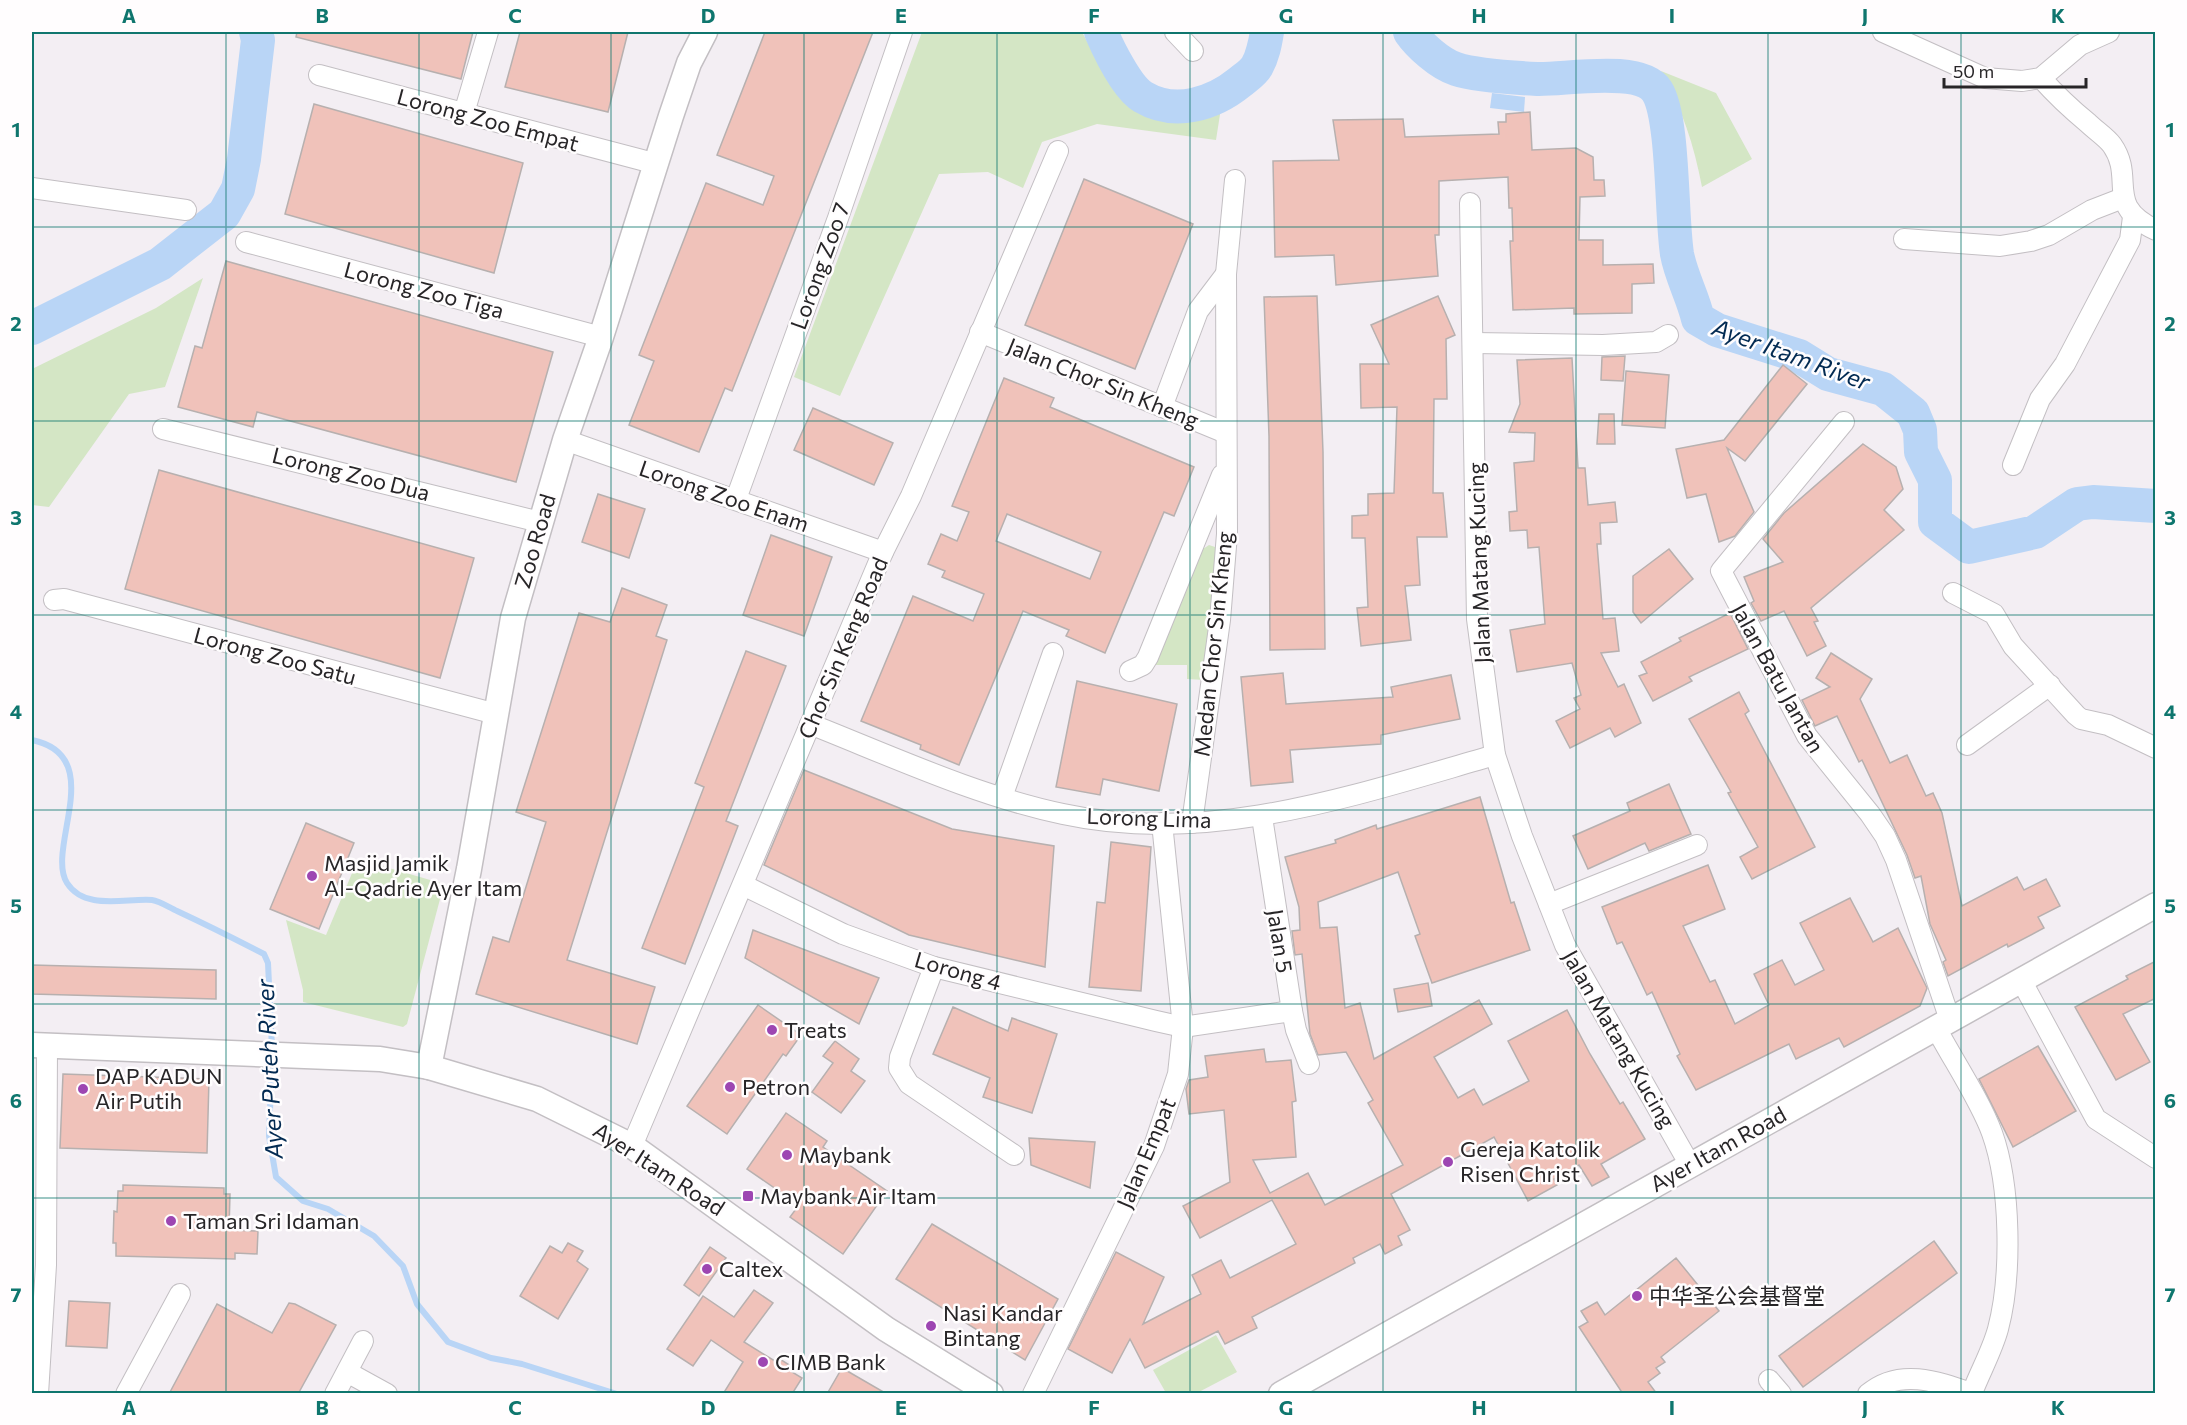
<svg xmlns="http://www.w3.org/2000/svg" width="2187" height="1425" viewBox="0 0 2187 1425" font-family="Commissioner,'Noto Sans SC',sans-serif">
	<rect width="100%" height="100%" fill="#f3eef3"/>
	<!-- green -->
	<g fill="#d4e6c5">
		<path d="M922,32h160c20,39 51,88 102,84 12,-1 25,-6 37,-8l-5,32 -119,-16 -55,18 -19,46 -35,-16 -49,2 -99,222 -46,-19z"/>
		<path d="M1661,71l55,22 36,66 -50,28c-8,-42 -20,-79 -41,-116z"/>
		<polygon points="203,278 165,387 129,394 49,507 32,505 32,369 156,308"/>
		<polygon points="1209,545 1218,548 1204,680 1187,679 1187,665 1150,665 1203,549"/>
		<polygon points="358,859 444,884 407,1024 403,1027 303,1002 303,990 286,920 326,935"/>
		<polygon points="1216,1335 1237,1372 1197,1393 1166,1393 1153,1370"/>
	</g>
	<!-- water -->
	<polygon fill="#b9d5f6" points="1492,93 1525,97 1524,112 1490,108"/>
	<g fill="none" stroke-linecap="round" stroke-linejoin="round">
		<!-- stream -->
		<g stroke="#b9d5f6" stroke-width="6">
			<path d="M32,740c77,16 13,108 35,143 18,28 58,15 85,17 8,1 18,8 25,11 30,14 58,28 87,43l4,9 4,85"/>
			<polyline points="272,1058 269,1136 276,1177 303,1201 328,1209 374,1236 403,1266 417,1304 448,1342 491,1358 522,1364 617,1394"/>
		</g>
		<!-- river -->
		<g stroke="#b9d5f6" stroke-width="34">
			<path d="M1101,32c7,16 26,56 42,65 32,19 70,7 97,-15 6,-5 13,-9 17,-16 6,-11 8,-22 10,-34"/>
			<path d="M1410,32c9,13 30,32 46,37 18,6 61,9 81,10 28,1 103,-14 120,12 17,27 14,125 20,163 4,22 16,43 21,65l19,11 82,26 29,18 55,15 30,24 7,17 1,22 14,28v42l34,25 66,-15 42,-28 16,-2 63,4"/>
			<polyline points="32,328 160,264 224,214 238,189 244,159 258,40 256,32"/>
		</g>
	</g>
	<!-- building -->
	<g fill="#f0c2ba" stroke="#b7b0af" stroke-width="1.5" fill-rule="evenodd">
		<polygon points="297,32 473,32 461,79 296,37"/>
		<polygon points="520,32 628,32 608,112 505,87"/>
		<polygon points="765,32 873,32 732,391 725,388 699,452 629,425 654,361 639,355 706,183 763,205 774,176 717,155"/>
		<polygon points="314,104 523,163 494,273 285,214"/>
		<polygon points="1530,112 1532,150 1576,148 1593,157 1594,180 1604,180 1605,196 1580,197 1579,240 1603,240 1603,265 1653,264 1654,283 1632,284 1632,313 1574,314 1574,308 1513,310 1510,241 1513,241 1512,208 1509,208 1508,177 1439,181 1439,235 1435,235 1438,276 1336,285 1334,255 1275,257 1273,161 1339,160 1333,120 1403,119 1405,137 1499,134 1498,122 1506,122 1506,114"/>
		<polygon points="1084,179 1193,224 1135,369 1025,325"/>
		<polygon points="226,261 553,352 516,482 257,412 253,427 178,407 195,346 202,348"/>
		<polygon points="1317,296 1323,452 1325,649 1270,650 1269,436 1264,297"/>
		<polygon points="1438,296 1455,335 1446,339 1447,399 1434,399 1433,493 1443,493 1447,537 1417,537 1420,585 1405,586 1411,640 1361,646 1357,608 1368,607 1365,538 1352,538 1352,516 1368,515 1368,494 1394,493 1397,407 1361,408 1360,364 1389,364 1371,325"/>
		<polygon points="1625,356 1623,381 1601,380 1602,357"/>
		<polygon points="1572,358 1578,468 1585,468 1588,505 1615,502 1617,522 1600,523 1601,544 1597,544 1603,619 1615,618 1619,651 1601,653 1618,687 1624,684 1641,723 1615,737 1610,728 1570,748 1556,721 1580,709 1574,698 1581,695 1572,663 1517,672 1510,630 1545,624 1539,547 1528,548 1527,530 1510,531 1509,512 1517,511 1514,463 1534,461 1535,433 1509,432 1520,404 1517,360"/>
		<polygon points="1783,365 1807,384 1745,461 1727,448 1754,512 1735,536 1719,542 1706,494 1687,498 1676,449 1724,440"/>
		<polygon points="1626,371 1669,375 1665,428 1622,425"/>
		<path d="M1004,378l50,20 -4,9 144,60 -20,49 -10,-4 -59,141 -39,-17 3,-6 -46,-19 -64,154 -39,-16 1,-4 -60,-24 52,-125 60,25 11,-27 -42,-17 3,-6 -17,-7 13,-30 16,7 12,-29 -17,-6zM1007,514l94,38 -11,27 -94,-38z"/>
		<polygon points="813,408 893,443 874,485 794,450"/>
		<polygon points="1599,414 1614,414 1615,444 1597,444"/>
		<polygon points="1863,444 1896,467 1903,489 1884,510 1904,530 1811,608 1818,621 1814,622 1826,646 1807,656 1784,611 1761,621 1751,603 1754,601 1744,577 1783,562 1763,539 1784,513"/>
		<polygon points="159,470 474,558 440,678 125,589"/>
		<polygon points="598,494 645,509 629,558 582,542"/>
		<polygon points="771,535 832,557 804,636 743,615"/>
		<polygon points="1669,549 1693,579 1641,623 1633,612 1633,576"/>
		<polygon points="622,588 667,605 656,636 667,640 567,960 655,987 637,1044 476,994 493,937 509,942 546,822 516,812 579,613 610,622"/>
		<polygon points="1730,613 1748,649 1689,677 1692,681 1653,701 1639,676 1647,673 1641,662 1681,641 1679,638"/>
		<polygon points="746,651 786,666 726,821 738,826 685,964 642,948 704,787 695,783"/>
		<polygon points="1831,653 1872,679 1860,699 1890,763 1907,755 1926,796 1933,793 1942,813 1962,906 2017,877 2024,890 2046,879 2060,906 2038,917 2044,928 2008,947 2007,944 1948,976 1943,962 1946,960 1930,924 1921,876 1915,878 1907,855 1862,760 1859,762 1837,716 1815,726 1802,700 1830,687 1816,678"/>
		<polygon points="1283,673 1286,704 1393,697 1391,687 1451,675 1460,719 1381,735 1381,744 1290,750 1293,782 1251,786 1241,677"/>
		<polygon points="1077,681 1177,704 1159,791 1103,779 1100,795 1056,787"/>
		<polygon points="1739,692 1749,711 1745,714 1815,847 1752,879 1740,857 1758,847 1728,793 1731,792 1689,719"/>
		<polygon points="804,770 952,829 1054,846 1045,967 909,935 764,865"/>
		<polygon points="1669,784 1691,834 1649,851 1645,843 1588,869 1573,836 1630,811 1627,803"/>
		<polygon points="1480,797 1511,903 1514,902 1530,950 1432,983 1415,936 1420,934 1398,872 1318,902 1320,928 1337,927 1345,1008 1360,1003 1374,1059 1479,1000 1492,1024 1434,1057 1458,1098 1474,1089 1483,1105 1529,1081 1508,1041 1567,1010 1590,1054 1620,1104 1623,1102 1645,1139 1601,1164 1609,1177 1592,1186 1579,1165 1554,1179 1557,1185 1528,1201 1494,1137 1391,1194 1410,1230 1398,1236 1402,1245 1385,1254 1380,1244 1353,1258 1355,1263 1252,1317 1257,1328 1225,1344 1218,1331 1145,1368 1130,1339 1112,1373 1068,1349 1116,1252 1164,1277 1143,1324 1201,1294 1192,1275 1221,1260 1230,1278 1296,1244 1272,1200 1200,1238 1183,1206 1230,1182 1224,1110 1189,1114 1186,1089 1189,1080 1208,1077 1205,1056 1264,1049 1266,1062 1291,1060 1296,1101 1292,1102 1296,1157 1253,1160 1270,1193 1308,1173 1325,1205 1403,1165 1368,1103 1373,1100 1346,1052 1318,1055 1310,1034 1302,954 1295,955 1292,931 1300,930 1299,907 1285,857 1336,843 1335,840 1376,825 1377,829"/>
		<polygon points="306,823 354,843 319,929 270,909"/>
		<polygon points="1111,842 1151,847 1141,991 1089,987 1097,902 1105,903"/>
		<polygon points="1708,865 1725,909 1683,926 1710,982 1715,980 1735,1024 1769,1005 1754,974 1782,960 1795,985 1824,970 1800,923 1850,898 1873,942 1898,928 1927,988 1920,1006 1844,1047 1839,1038 1796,1059 1789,1044 1696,1090 1677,1056 1680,1054 1652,992 1647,995 1622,942 1617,944 1602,907"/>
		<polygon points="753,930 879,978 859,1024 745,958"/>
		<polygon points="2156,961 2156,998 2123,1014 2150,1062 2116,1080 2075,1007 2128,979 2126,976"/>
		<polygon points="32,965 216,970 216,999 32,994"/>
		<polygon points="1428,983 1432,1006 1398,1012 1394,989"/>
		<polygon points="758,1005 801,1035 786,1056 783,1054 727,1134 687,1106"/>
		<polygon points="953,1007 1008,1031 1012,1018 1057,1034 1032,1113 983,1097 990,1078 933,1054"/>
		<polygon points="835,1041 859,1059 851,1071 865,1081 841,1113 812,1092 833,1063 823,1056"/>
		<polygon points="2038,1046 2076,1111 2013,1147 1979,1079"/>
		<polygon points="63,1074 209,1079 207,1153 60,1148"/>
		<polygon points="786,1113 827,1141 823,1147 887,1191 843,1254 790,1217 799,1205 747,1169"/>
		<polygon points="1029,1138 1095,1142 1090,1188 1031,1165"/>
		<polygon points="123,1185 224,1188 224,1194 230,1194 229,1230 258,1231 257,1254 235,1253 235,1259 116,1256 116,1243 113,1243 114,1211 117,1212 118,1191 123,1191"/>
		<polygon points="932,1224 1058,1299 1025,1360 896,1279"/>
		<polygon points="1934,1241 1957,1273 1803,1387 1779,1356"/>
		<polygon points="568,1243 583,1251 577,1261 588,1269 558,1319 520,1296 550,1246 562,1253"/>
		<polygon points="710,1247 726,1258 699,1296 684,1285"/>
		<polygon points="1676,1258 1719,1311 1661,1357 1665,1362 1656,1368 1660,1373 1648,1382 1657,1394 1623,1394 1579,1327 1588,1322 1581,1311 1597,1302 1605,1315"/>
		<polygon points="754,1290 773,1303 744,1342 778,1363 780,1359 794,1368 792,1372 802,1378 792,1394 723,1394 743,1362 711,1340 693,1366 667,1349 703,1296 734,1317"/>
		<polygon points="69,1301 110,1303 107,1348 66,1346"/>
		<polygon points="289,1303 295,1304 336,1325 298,1394 169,1394 217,1304 272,1333"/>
		<polygon points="842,1368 887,1394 827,1394"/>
	</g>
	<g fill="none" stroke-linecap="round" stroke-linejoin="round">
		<defs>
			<g id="minor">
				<polyline points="1175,32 1193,51"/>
				<polyline points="1883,32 1985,78 2022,81 2041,78 2080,45 2109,32"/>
				<polyline points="319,75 657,164"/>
				<path d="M2041,78c15,17 30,31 47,45 7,7 18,14 24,22 24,34 -9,60 44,85"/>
				<polyline points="464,113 488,32"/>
				<polyline points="32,188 186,210"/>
				<polyline points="1470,203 1477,619 1495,755 1522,836 1565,945 1690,1165"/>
				<polyline points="1904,239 2000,246 2031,241 2049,235 2092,210 2123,198"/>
				<polyline points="246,242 601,337"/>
				<polyline points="980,332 1226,433"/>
				<polyline points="1473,343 1603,345 1656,342 1668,335"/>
				<polyline points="1162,407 1198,311 1226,274"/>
				<polyline points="1844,422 1721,571 1807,736 1870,814 1885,836 1896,860 1950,1020"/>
				<polyline points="163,429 540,522"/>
				<polyline points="565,440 883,552"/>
				<polyline points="2013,465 2040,399 2065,364 2130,240 2133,217"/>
				<polyline points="736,499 838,218 902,32"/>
				<polyline points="1953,593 1994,614 2013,646 2076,715 2081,719 2108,725 2156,748"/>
				<polyline points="54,600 64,599 496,714"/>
				<polyline points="1130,671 1143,665 1148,657 1222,475"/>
				<path d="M810,724c81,32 167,72 253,90 147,32 292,-19 432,-59"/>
				<polyline points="1967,745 2050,685"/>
				<polyline points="1002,797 1053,653"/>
				<polyline points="1262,817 1292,1011 1296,1030 1309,1064"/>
				<polyline points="1192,823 1220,620 1227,534 1226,274 1235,180"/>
				<polyline points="743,885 843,934 934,967 1156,1021 1183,1027 1292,1011"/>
				<polyline points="1549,904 1697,845"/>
				<polyline points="934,967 900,1057 899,1068 909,1084 1014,1155"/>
				<polyline points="2021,980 2096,1119 2156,1158"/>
				<path d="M1936,1028c17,32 44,72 56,105 19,53 20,143 6,196 -6,22 -18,43 -26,64"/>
				<polyline points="632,1146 883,552 911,496 1058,151"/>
				<polyline points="347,1372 387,1394"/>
				<polyline points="1769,1380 1781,1394"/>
				<polyline points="38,1394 46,1265 47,1045"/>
				<polyline points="126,1394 180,1294"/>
				<polyline points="335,1394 363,1341"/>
				<polyline points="1033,1394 1154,1146 1178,1074 1183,1027 1162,823"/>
				<path d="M1868,1394c32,-27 71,-12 105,0"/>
			</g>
			<g id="major">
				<polyline points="32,1045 380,1059 429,1067 537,1099 632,1146 886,1329 991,1394"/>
				<polyline points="429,1067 469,869 513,618 565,440 601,337 671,116 689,63 705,32"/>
				<polyline points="1281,1394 2156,905"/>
			</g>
		</defs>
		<!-- minor casing -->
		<use href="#minor" stroke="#c3bfc3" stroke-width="22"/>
		<!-- major casing -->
		<use href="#major" stroke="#c3bfc3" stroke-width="27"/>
		<!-- minor -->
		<use href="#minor" stroke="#fff" stroke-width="20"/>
		<!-- major -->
		<use href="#major" stroke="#fff" stroke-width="24"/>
	</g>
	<!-- grid -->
	<path fill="none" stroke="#0f766e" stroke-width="1.5" stroke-opacity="0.55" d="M226,32v1362M419,32v1362M611,32v1362M804,32v1362M997,32v1362M1190,32v1362M1383,32v1362M1576,32v1362M1768,32v1362M1961,32v1362M32,227h2124M32,421h2124M32,615h2124M32,810h2124M32,1004h2124M32,1198h2124"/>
	<!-- markers -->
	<g fill="#9d46b2" stroke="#fffdfe" stroke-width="2">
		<circle cx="312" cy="876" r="6"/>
		<circle cx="772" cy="1030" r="6"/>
		<circle cx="730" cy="1087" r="6"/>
		<circle cx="83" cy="1089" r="6"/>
		<circle cx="787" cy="1155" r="6"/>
		<circle cx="1448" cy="1162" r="6"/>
		<rect x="742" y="1190" width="12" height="12" rx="3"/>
		<circle cx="171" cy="1221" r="6"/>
		<circle cx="707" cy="1269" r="6"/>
		<circle cx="1637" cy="1296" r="6"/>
		<circle cx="931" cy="1326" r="6"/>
		<circle cx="763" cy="1362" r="6"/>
	</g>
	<g text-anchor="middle" stroke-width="5" stroke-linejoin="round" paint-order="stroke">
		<!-- street labels -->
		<g font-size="22" fill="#272527" stroke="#fffdfe">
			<text transform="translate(488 120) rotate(15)" y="8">Lorong Zoo Empat</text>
			<text transform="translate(820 266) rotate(-70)" y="8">Lorong Zoo 7</text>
			<text transform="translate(424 290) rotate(15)" y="8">Lorong Zoo Tiga</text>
			<text transform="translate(1103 383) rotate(22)" y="8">Jalan Chor Sin Kheng</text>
			<text transform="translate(351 474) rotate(14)" y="8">Lorong Zoo Dua</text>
			<text transform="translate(724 496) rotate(19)" y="8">Lorong Zoo Enam</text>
			<text transform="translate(535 541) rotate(-74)" y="8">Zoo Road</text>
			<text transform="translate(1479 563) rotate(-92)" y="8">Jalan Matang Kucing</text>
			<text transform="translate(1213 644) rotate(-84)" y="8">Medan Chor Sin Kheng</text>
			<text transform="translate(843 648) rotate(-67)" y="8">Chor Sin Keng Road</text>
			<text transform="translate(275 656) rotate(15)" y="8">Lorong Zoo Satu</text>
			<text transform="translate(1778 678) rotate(61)" y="8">Jalan Batu Jantan</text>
			<text transform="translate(1149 818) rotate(2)" y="8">Lorong Lima</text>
			<text transform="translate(1280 941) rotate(81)" y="8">Jalan 5</text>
			<text transform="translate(958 971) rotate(16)" y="8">Lorong 4</text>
			<text transform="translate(1619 1039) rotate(60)" y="8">Jalan Matang Kucing</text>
			<text transform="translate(1718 1149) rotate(-29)" y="8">Ayer Itam Road</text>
			<text transform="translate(1146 1153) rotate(-67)" y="8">Jalan Empat</text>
			<text transform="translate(659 1169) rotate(33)" y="8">Ayer Itam Road</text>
		</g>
		<!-- poi labels -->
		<g font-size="22" fill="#272527" stroke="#fffdfe" text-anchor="start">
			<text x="324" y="871">Masjid Jamik<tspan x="324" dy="25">Al-Qadrie Ayer Itam</tspan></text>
			<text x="784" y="1038">Treats</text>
			<text x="95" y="1084">DAP KADUN<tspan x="95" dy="25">Air Putih</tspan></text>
			<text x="742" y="1095">Petron</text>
			<text x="1460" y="1157">Gereja Katolik<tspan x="1460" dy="25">Risen Christ</tspan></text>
			<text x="799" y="1163">Maybank</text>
			<text x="760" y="1204">Maybank Air Itam</text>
			<text x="183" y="1229">Taman Sri Idaman</text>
			<text x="719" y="1277">Caltex</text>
			<text x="1649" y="1304">中华圣公会基督堂</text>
			<text x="943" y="1321">Nasi Kandar<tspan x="943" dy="25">Bintang</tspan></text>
			<text x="775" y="1370">CIMB Bank</text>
		</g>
		<!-- water labels -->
		<g font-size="24" font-style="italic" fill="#022a52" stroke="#fffdfe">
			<text transform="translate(1791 355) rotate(20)" y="8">Ayer Itam River</text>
			<text transform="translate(270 1069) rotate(-93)" y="8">Ayer Puteh River</text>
		</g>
	</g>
	<!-- border -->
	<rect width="2187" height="1425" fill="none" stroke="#fffdfe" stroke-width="66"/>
	<!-- scale -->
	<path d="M1944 78v9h142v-9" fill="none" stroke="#272527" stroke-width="3"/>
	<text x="1953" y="78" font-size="18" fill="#272527" stroke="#fffdfe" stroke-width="4.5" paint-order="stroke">50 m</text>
	<rect x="33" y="33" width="2121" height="1359" fill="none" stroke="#0f766e" stroke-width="2"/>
	<g font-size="20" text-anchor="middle" font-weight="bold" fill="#0f766e">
		<text x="129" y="23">A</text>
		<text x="322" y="23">B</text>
		<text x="515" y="23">C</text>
		<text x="708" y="23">D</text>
		<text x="901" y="23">E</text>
		<text x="1094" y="23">F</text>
		<text x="1286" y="23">G</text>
		<text x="1479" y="23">H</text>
		<text x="1672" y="23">I</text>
		<text x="1865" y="23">J</text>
		<text x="2058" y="23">K</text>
		<text x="16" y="137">1</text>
		<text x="2170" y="137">1</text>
		<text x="16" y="331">2</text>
		<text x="2170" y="331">2</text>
		<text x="16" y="525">3</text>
		<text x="2170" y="525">3</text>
		<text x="16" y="719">4</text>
		<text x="2170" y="719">4</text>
		<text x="16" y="913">5</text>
		<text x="2170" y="913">5</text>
		<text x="16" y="1108">6</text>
		<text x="2170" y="1108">6</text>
		<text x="16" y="1302">7</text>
		<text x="2170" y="1302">7</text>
		<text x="129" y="1415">A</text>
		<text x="322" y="1415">B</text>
		<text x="515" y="1415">C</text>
		<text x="708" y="1415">D</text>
		<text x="901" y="1415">E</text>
		<text x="1094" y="1415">F</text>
		<text x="1286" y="1415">G</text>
		<text x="1479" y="1415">H</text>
		<text x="1672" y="1415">I</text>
		<text x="1865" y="1415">J</text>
		<text x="2058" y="1415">K</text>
	</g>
</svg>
